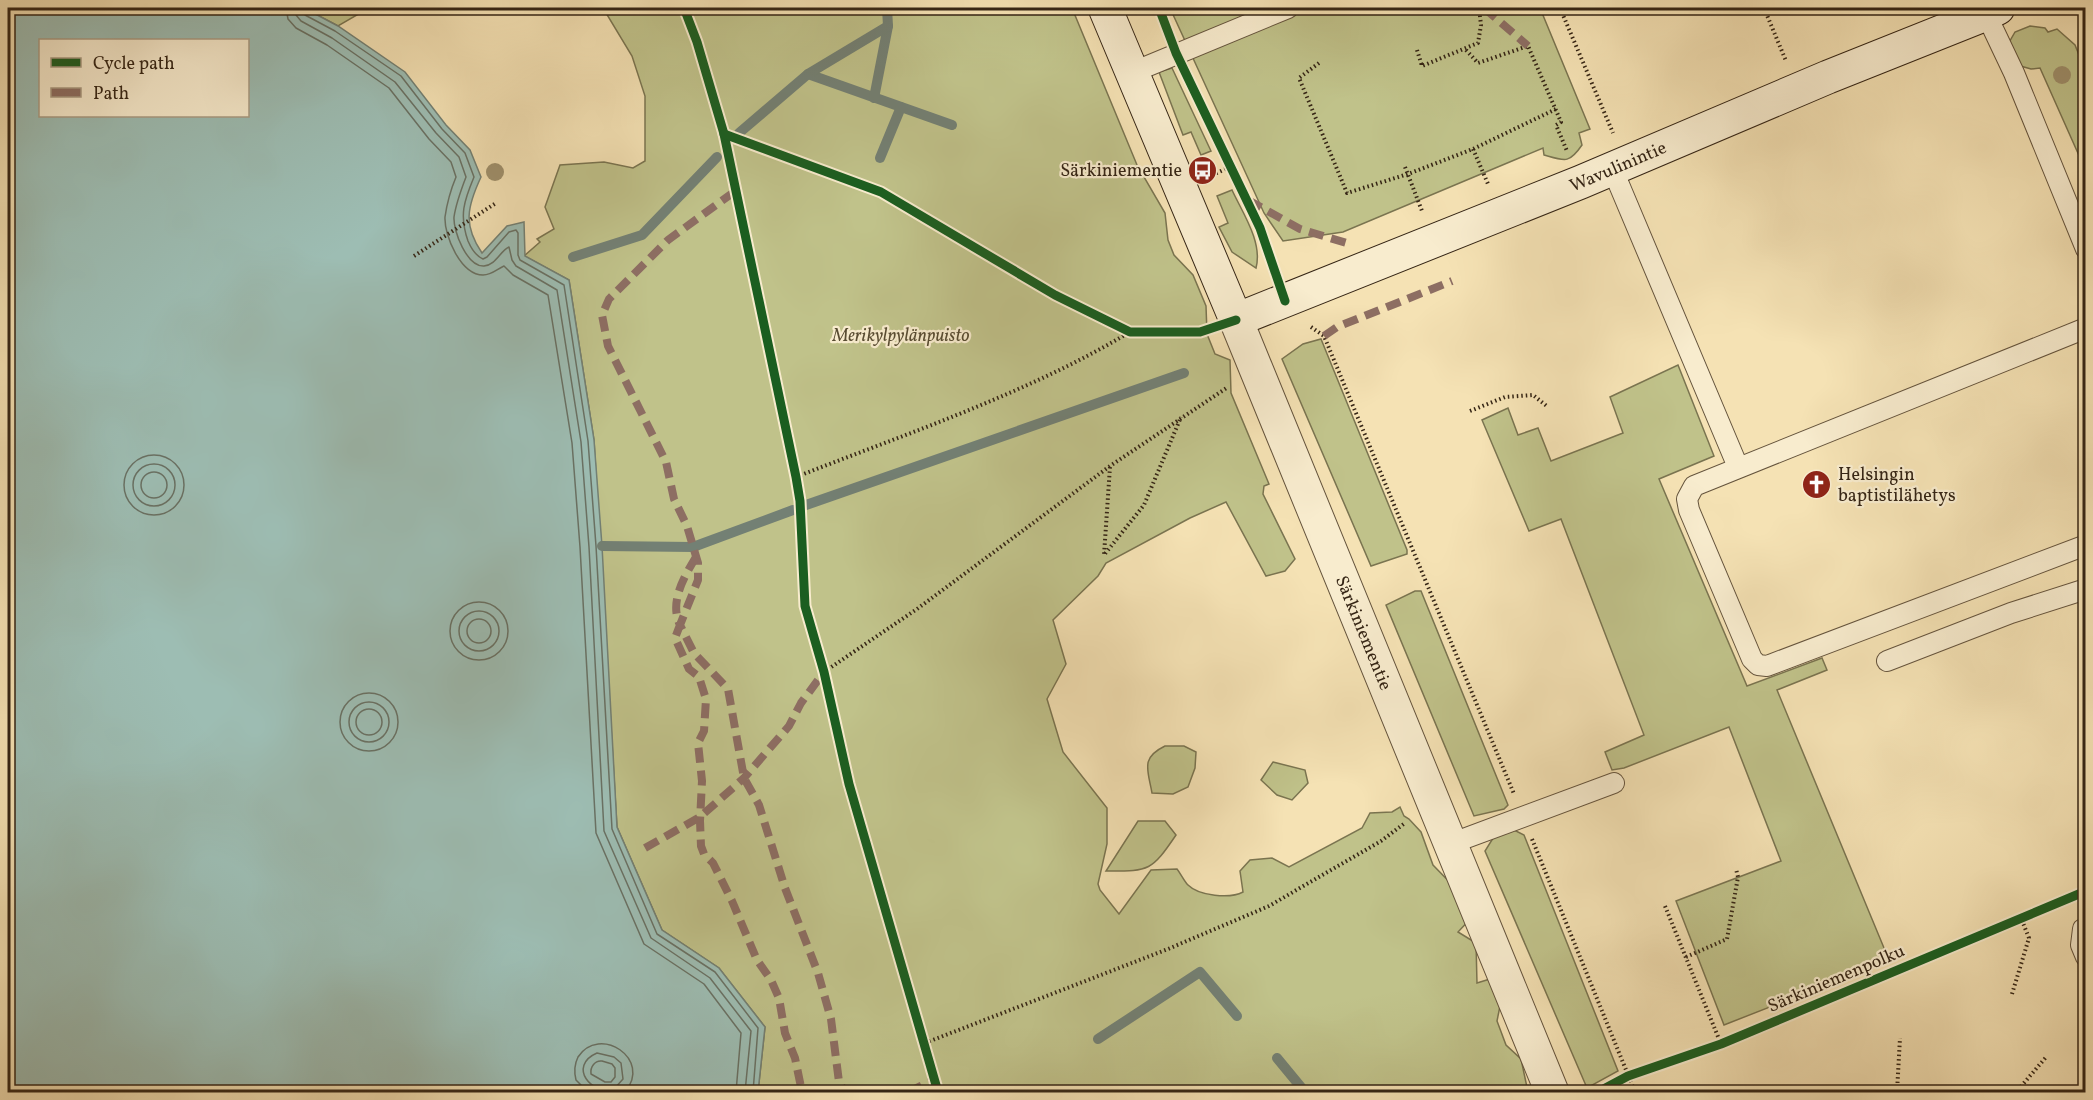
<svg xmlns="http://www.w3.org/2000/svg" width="2093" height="1100" viewBox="0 0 2093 1100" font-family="Vollkorn,serif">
	<rect width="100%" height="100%" fill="#f5e2b4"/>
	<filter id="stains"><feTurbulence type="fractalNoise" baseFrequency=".00333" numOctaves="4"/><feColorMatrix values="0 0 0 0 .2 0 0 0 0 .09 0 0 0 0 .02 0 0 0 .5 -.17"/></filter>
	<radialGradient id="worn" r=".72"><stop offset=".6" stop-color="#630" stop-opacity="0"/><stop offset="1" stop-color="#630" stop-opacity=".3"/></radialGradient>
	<!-- green -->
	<g fill="#c0c28a" stroke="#7a7450" stroke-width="1.5">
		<polygon points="304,8 369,8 338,26"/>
		<path d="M603,8h469l65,157 28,48 3,27 6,15 19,20 13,31 1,28 8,20 15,6 1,33 38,91 -5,2 -1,8 32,65 -10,12 -19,5 -40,-74 -36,16 -84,45 -8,13 -45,44 13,44 -19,35 16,53 44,56v36l-9,40 2,6 19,24 32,-44 26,-1c4,5 7,12 11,16 11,11 42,14 55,7l-3,-21 10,-11 22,-2 17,9 73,-39 8,-15 22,-1 8,-5 4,9 5,3 12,13 12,33 35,36 5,15 -15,16 18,11 1,40 13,-4 10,27 -3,15 9,24 15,14 7,33h-770l7,-65 -46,-59 -57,-38 -45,-103 -23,-387 -25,-160 -45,-24 16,-14 -3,-3 17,-10 -9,-22 15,-42 44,-3 29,6 12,-7v-65l-13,-40z"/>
		<path d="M1170,8h370l50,121 -11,4 3,12c-13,19 -17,16 -38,10l-1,-7 -200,84 -60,9 -19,-28z"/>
		<polygon points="2030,26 2045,28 2048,32 2057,29 2075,45 2085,70 2085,169 2040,68 2031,69 2017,65 2007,46 2015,32"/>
		<polygon points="1172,68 1211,151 1201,155 1191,132 1183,135 1159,72"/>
		<path d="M1232,190c10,22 31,52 24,78l-24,-16 -13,-25 9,-4 -11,-27z"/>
		<polygon points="1321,339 1407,550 1407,554 1371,566 1282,359 1303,344"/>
		<polygon points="1678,365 1714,456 1659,479 1747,686 1822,658 1827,670 1777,690 1889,960 1724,1025 1676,901 1781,861 1729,727 1624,768 1612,770 1605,752 1644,735 1561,519 1529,531 1482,420 1508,408 1518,435 1538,428 1551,461 1623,433 1610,397"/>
		<polygon points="1415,591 1421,591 1508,805 1504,809 1474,816 1386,605"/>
		<path d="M1165,746h19l12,6 -1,16 -7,19 -15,7 -21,-1c-4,-23 -12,-35 13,-47z"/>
		<polygon points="1273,762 1305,770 1308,783 1292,800 1277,795 1261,780"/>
		<path d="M1138,821h27l11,14c-25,37 -27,36 -70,36z"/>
		<polygon points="1514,830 1524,835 1618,1071 1587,1088 1485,851 1495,835"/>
	</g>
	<!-- water -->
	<path fill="#9dbdb3" stroke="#738074" stroke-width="1.5" fill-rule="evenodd" d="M8,8h296l34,18 67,46 41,53 24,25 11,27c-14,30 -18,48 1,76l25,-27 17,-4 1,34 44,24 25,160 8,106 15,281 45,103 57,38 46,59 -7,65h-750zM40,40h208v76h-208z"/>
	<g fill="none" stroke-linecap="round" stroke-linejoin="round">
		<!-- shore -->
		<g stroke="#697164" stroke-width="1.5">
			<path d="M286,8l2,11 8,9 31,17 62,43 40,51 22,23 5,15c-5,12 -9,26 -11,40 -1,19 16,58 38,58 9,0 14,-6 21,-9l9,9 35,20 24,148 8,104 16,286 48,111 60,40 37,49 -5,59"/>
			<path d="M295,8l1,7 5,6 31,17 63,44 41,51 23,24 7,20c-5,13 -10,26 -12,40 -1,14 13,50 30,49 12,-1 16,-15 25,-19l3,13 4,6 41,24 24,152 8,105 15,284 47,107 59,40 41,53 -6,61"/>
			<path d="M302,8l3,7 30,16 66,45 41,53 23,24 9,24c-10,24 -15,38 -6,64 3,7 8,15 15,18l4,-2 22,-25 7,-2 2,3v22l2,5 44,25 24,156 8,105 16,283 45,105 58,38 43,56 -5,64"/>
			<circle cx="154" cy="485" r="30"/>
			<circle cx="154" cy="485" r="21"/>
			<circle cx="154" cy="485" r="13"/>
			<circle cx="479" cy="631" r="29"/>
			<circle cx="479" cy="631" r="20"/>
			<circle cx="479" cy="631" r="12"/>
			<circle cx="369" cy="722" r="29"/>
			<circle cx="369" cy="722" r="20"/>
			<circle cx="369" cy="722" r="13"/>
			<path d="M597,1053l17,4 7,6 2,16 -8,9c-23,9 -48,-22 -18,-35z"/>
			<path d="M602,1061l10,3 3,4v9l-4,5h-6l-14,-8c-1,-7 4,-14 11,-13z"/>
			<path d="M588,1092l-12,-12c-2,-8 -2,-15 2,-23 21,-33 75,2 47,35"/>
		</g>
		<!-- stream -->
		<g stroke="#738074" stroke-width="10">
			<polyline points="808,74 952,125"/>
			<polyline points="874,98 888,26 887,8"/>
			<polyline points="739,133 808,74 888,26"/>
			<polyline points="880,158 901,107"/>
			<polyline points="573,257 642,235 717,157"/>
			<polyline points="806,505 1184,373"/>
			<polyline points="602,546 693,547 793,510"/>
			<polyline points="1098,1039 1200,972 1237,1016"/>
			<polyline points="1277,1058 1305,1092"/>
		</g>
		<defs>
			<g id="lane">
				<polyline points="1986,14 2014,73 2086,249"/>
				<polyline points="1131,73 1288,8"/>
				<polyline points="1612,168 1738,467"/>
				<polyline points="2086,328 1694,486 1687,499 1689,510 1752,659 1758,665 1767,666 2086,545"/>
				<polyline points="1887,661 2011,613 2086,589"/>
				<polyline points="1450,844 1614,783"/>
				<polyline points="2086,928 2083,929 2081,945 2086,957"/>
			</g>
			<g id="street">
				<path id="s1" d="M1236,320l316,772"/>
			</g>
			<g id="secondary">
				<path id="s2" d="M1105,8l131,312 345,-138 247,-105 158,-63 12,-6"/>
			</g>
		</defs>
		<!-- lane casing -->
		<use href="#lane" stroke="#65543d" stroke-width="22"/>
		<!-- street casing -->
		<use href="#street" stroke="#65543d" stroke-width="35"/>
		<!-- secondary casing -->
		<use href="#secondary" stroke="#352515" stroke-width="35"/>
		<!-- path -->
		<g stroke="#352515" stroke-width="4" stroke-dasharray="1.5 3" stroke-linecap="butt">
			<polyline points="1560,8 1613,133"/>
			<polyline points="1764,8 1786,61"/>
			<polyline points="1417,50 1422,66 1478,43 1481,25 1479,8"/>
			<polyline points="1466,50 1478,63 1528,46 1561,122 1556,125 1567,151"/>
			<polyline points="1319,63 1299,78 1347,193 1408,174 1473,149 1556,109"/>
			<polyline points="1473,149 1488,184"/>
			<polyline points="1405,167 1422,211"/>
			<polyline points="1212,175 1230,167"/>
			<polyline points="414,256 496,203"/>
			<polyline points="1311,327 1324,336 1514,794"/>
			<polyline points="1470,411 1505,397 1533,395 1548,407"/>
			<polyline points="1110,467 1104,555 1144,505 1181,417"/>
			<path d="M796,477c112,-44 230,-83 334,-145"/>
			<polyline points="824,672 917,609 1110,466 1228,387"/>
			<polyline points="1532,839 1635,1092"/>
			<polyline points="1665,906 1721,1044"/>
			<polyline points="1686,957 1727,939 1738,877 1736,869"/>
			<polyline points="2012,994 2029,938 2021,918"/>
			<polyline points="925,1043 1168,949 1269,906 1381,841 1405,823"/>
			<polyline points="2018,1090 2047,1056"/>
			<polyline points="1897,1092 1900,1038"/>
			<polyline points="2011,1092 2018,1090 2019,1092"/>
		</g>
		<!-- lane -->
		<use href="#lane" stroke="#f8ecce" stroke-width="20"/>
		<!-- street -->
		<use href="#street" stroke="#f8ecce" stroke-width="33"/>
		<!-- secondary -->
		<use href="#secondary" stroke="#f8ecce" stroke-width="33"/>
		<!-- quiet -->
		<g stroke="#8d6e63" stroke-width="8" stroke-dasharray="15 8" stroke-linecap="butt">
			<polyline points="1484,8 1528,46"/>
			<polyline points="734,192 668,240 609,299 602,315 608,346 666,462 674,499 687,526 698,563 698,580 680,625 694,653 728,689 744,778 759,805 785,888 818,973 831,1019 839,1082 845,1092"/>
			<polyline points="1248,200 1300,229 1350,244"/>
			<polyline points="1324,336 1337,327 1452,281"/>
			<path d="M696,557c-12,20 -27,45 -16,68l-5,13 14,31 10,8 7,22 -2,32 -6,12 4,38 -2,40 1,25 3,8 9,9 19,38 25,59 14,20 8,18 6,35 10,25 7,34"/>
			<polyline points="645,848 700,817 744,778 789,726 801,703 824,672"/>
			<polyline points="908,1092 935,1079"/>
		</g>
		<defs>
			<g id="cycleway">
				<polyline points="684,8 697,42 724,134 796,477 800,501 805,606 824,672 849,784 938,1092"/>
				<polyline points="1159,8 1176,53 1260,228 1285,301"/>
				<polyline points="724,134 881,192 1055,295 1130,332 1200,332 1236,320"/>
				<polyline points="1598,1092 1628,1076 1721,1044 2086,891"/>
			</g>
		</defs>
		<!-- cycleway casing -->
		<use href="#cycleway" stroke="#f8ecce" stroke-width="13"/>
		<!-- cycleway -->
		<use href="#cycleway" stroke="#1b5e20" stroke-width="9"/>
	</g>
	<!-- trees -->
	<g fill="#9f906c">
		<circle cx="2062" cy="75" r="9"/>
		<circle cx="495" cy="172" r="9"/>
	</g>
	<!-- icons -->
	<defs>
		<symbol id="bus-disc" viewBox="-11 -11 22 22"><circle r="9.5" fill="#8f2418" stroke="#f8ecce"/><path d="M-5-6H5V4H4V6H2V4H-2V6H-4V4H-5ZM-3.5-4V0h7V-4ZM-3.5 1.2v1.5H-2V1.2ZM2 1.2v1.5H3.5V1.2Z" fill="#fff"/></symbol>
		<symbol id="church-disc" viewBox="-11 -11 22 22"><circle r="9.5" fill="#8f2418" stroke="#f8ecce"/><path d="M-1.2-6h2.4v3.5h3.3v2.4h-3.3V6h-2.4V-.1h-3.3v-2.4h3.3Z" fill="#fff"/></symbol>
	</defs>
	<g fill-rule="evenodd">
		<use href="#bus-disc" x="1186" y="154" width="33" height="33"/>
		<use href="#church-disc" x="1800" y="468" width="33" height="33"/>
	</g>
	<g text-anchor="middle" stroke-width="4.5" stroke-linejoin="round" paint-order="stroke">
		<!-- street labels -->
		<g font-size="18" fill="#352515" stroke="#f8ecce">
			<text dy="6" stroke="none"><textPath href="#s2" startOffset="750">Wavulinintie</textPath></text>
			<text dy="6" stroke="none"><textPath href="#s1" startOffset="338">Särkiniementie</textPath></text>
			<text transform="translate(1836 978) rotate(-23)" y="6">Särkiniemenpolku</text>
		</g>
		<!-- poi labels -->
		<g font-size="18" fill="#352515" stroke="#f8ecce" text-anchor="end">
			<text x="1182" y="176">Särkiniementie</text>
			<text x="1838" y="480" text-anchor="start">Helsingin<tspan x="1838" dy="21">baptistilähetys</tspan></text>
		</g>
		<!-- park labels -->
		<g font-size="18" font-style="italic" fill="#584c32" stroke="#f8ecce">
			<text x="901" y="341">Merikylpylänpuisto</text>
		</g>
	</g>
	<!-- margin -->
	<rect width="2093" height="1100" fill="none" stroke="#f5e2b4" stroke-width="30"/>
	<rect x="9" y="9" width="2075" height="1082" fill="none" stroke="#352515" stroke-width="3"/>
	<rect x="15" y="15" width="2063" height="1070" fill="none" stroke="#352515" stroke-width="1.5"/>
	<!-- legend -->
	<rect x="39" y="39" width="210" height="78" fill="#f8ecce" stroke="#aa9c84" stroke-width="1.5"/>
	<rect x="51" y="58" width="30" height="9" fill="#1b5e20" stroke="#aa9c84" stroke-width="1.5"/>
	<text x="93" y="69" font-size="18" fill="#352515">Cycle path</text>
	<rect x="51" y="88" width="30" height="9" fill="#8d6e63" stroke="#aa9c84" stroke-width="1.5"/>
	<text x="93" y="99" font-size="18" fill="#352515">Path</text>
	<rect width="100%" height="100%" filter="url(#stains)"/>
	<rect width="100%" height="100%" fill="url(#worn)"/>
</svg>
